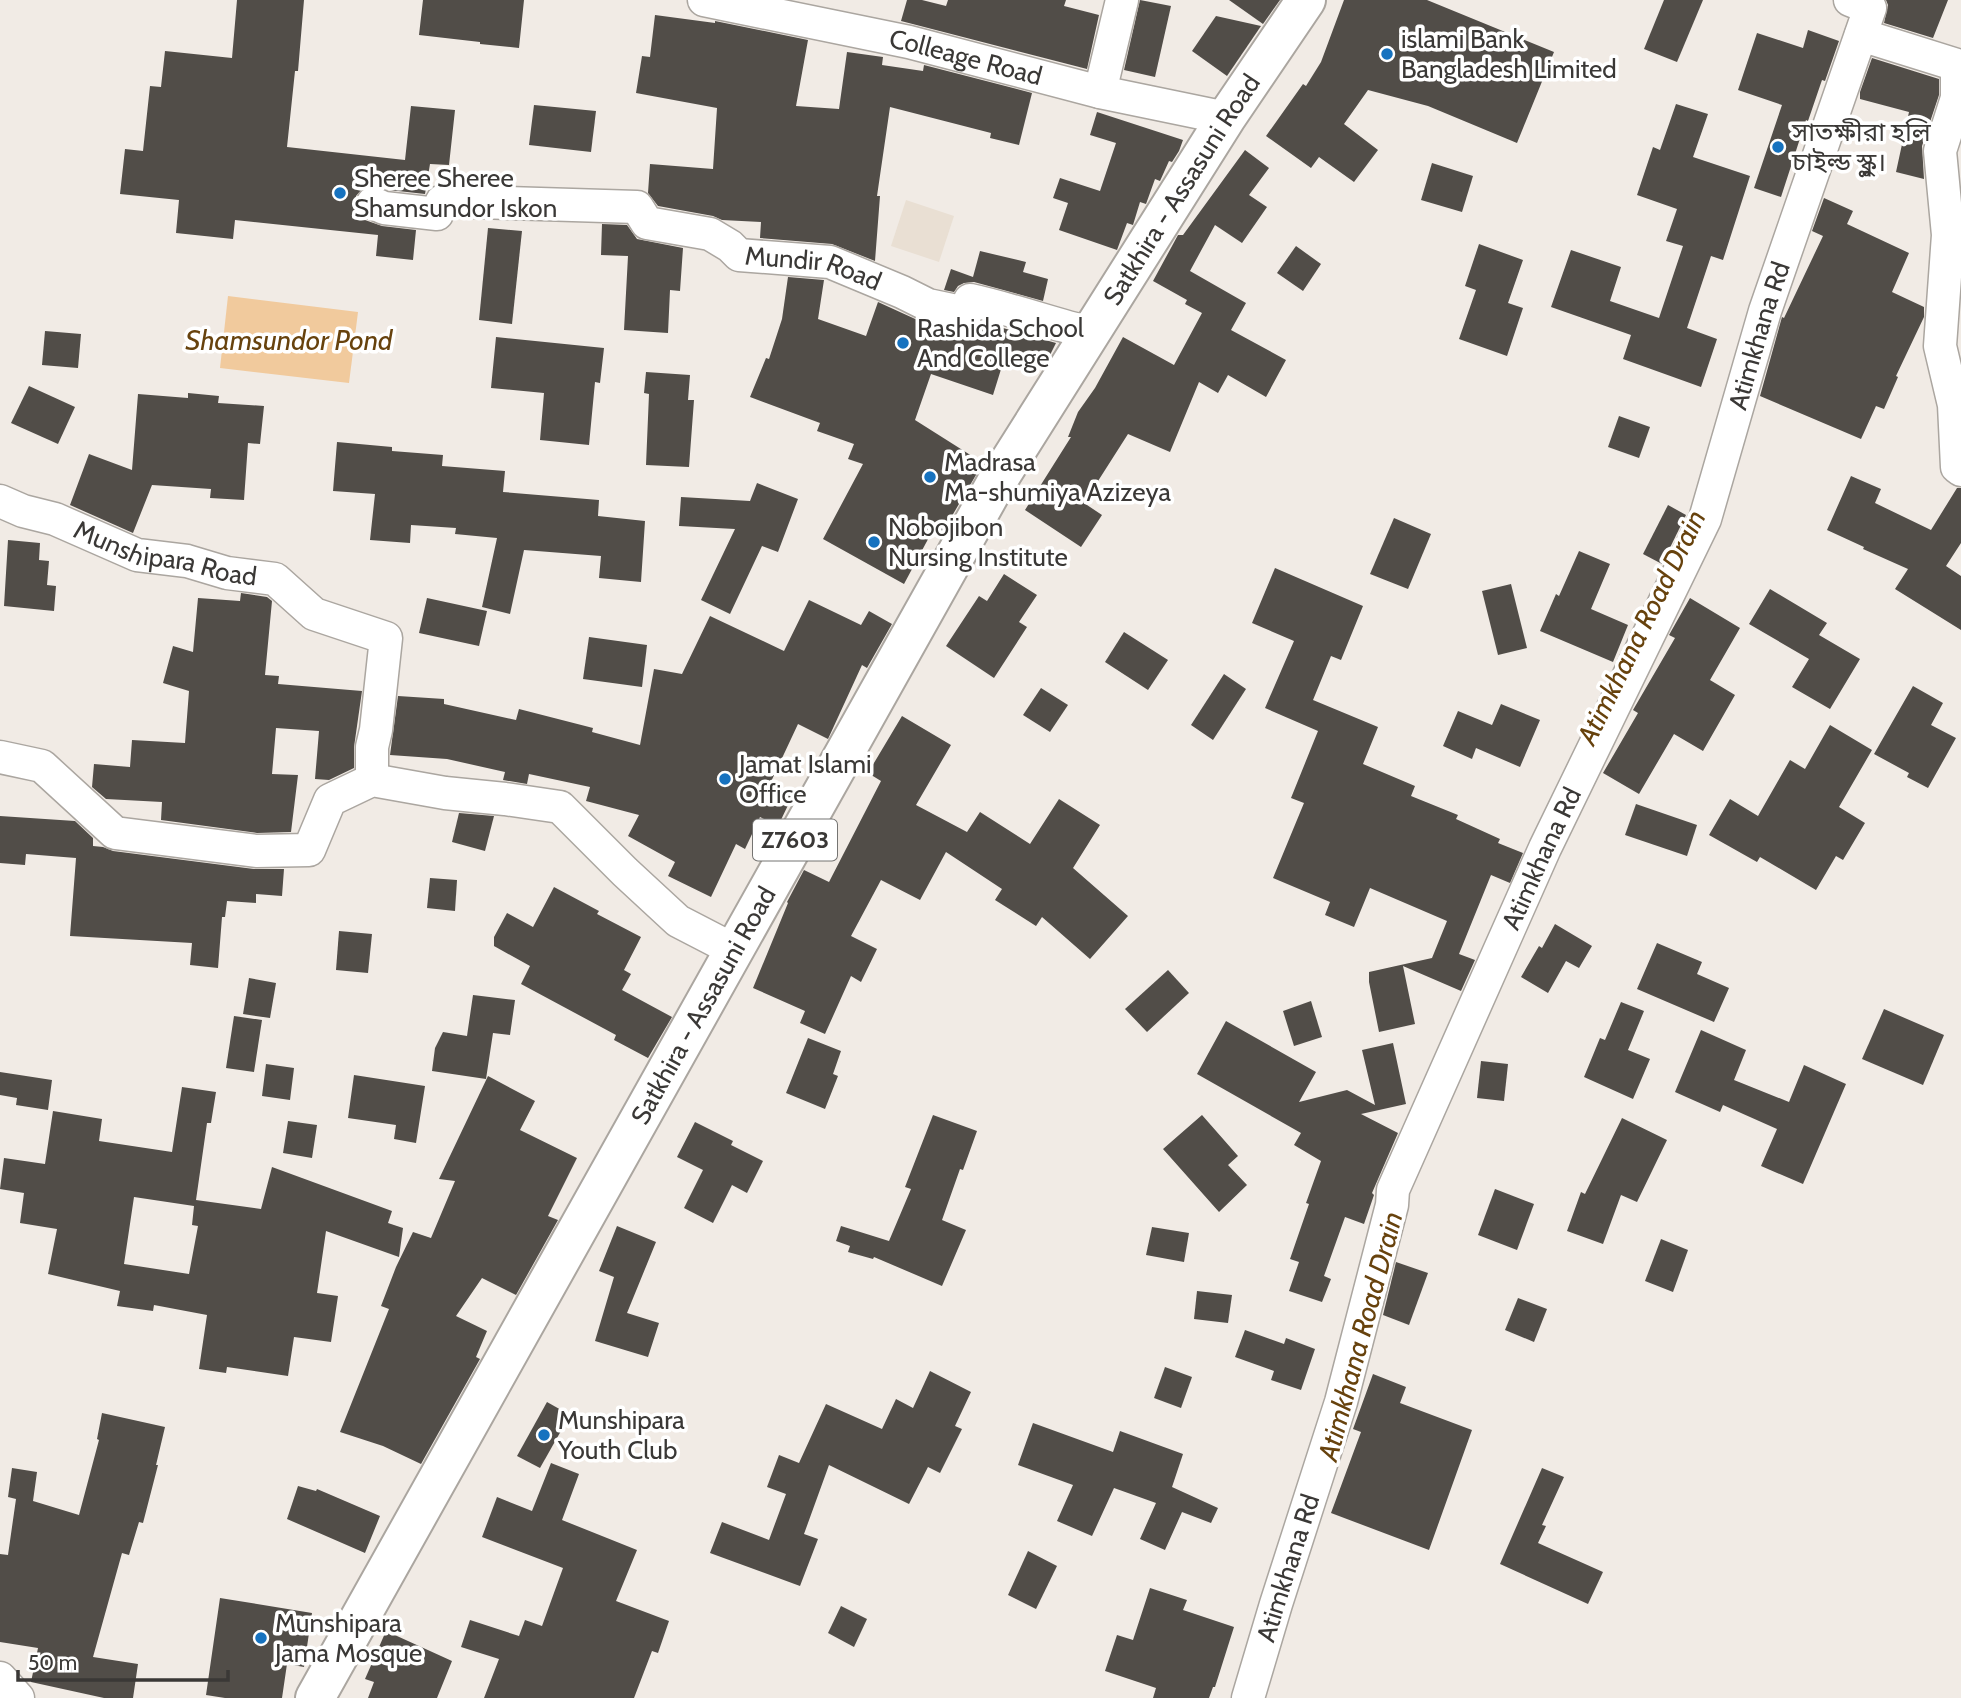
<svg xmlns="http://www.w3.org/2000/svg" width="1961" height="1698" viewBox="0 0 1961 1698" font-family="Cabin,'Noto Sans Bengali',sans-serif">
	<rect width="100%" height="100%" fill="#f1ebe5"/>
	<!-- built -->
	<polygon fill="#e9dfd3" points="906,200 954,216 939,262 891,246"/>
	<!-- water -->
	<polygon fill="#f1ca9d" points="228,296 358,312 349,383 220,368"/>
	<!-- building -->
	<g fill="#514d48" fill-rule="evenodd">
		<polygon points="237,0 304,0 298,71 295,71 287,147 405,160 411,106 455,110 449,165 430,164 425,194 389,190 372,185 363,188 356,196 355,205 358,213 365,220 382,226 416,230 413,260 376,256 378,235 235,220 233,239 176,233 179,200 120,194 125,149 143,151 150,86 161,87 165,51 232,58"/>
		<polygon points="423,0 524,0 519,48 480,44 480,42 419,35"/>
		<polygon points="907,0 922,0 946,6 948,0 1066,0 1064,6 1099,15 1087,69 901,21"/>
		<polygon points="1140,0 1171,6 1155,77 1124,70"/>
		<polygon points="1229,0 1280,0 1263,24"/>
		<polygon points="1344,0 1427,0 1554,52 1517,143 1428,106 1368,90 1344,124 1378,150 1354,182 1319,157 1311,168 1266,136 1303,84 1306,86 1321,62"/>
		<polygon points="1664,0 1703,0 1677,62 1644,49"/>
		<polygon points="1886,0 1948,0 1933,38 1884,23 1888,5"/>
		<polygon points="655,15 715,23 715,21 808,40 796,106 839,109 847,52 883,57 882,65 923,71 924,65 1032,93 1019,145 990,138 991,133 890,107 877,196 880,196 875,261 832,244 760,238 761,222 722,220 713,216 658,206 648,193 650,164 713,169 717,108 636,93 642,56 650,57"/>
		<polygon points="1216,16 1261,26 1227,76 1192,51"/>
		<polygon points="1808,30 1839,41 1825,81 1822,80 1808,121 1806,120 1781,197 1754,188 1782,105 1738,90 1757,33 1803,48"/>
		<polygon points="1872,58 1939,79 1939,95 1922,146 1924,179 1896,172 1909,112 1860,99 1860,92"/>
		<polygon points="1676,104 1708,114 1693,157 1750,176 1723,260 1711,256 1687,328 1717,339 1701,387 1623,359 1631,335 1551,307 1571,250 1621,267 1610,301 1659,318 1683,246 1666,241 1677,209 1637,195 1653,147 1660,150"/>
		<polygon points="534,105 596,111 591,152 529,145"/>
		<polygon points="1097,112 1183,140 1179,151 1172,162 1169,161 1160,181 1155,179 1146,204 1140,202 1133,225 1127,223 1117,250 1059,230 1068,203 1053,198 1060,178 1100,191 1116,143 1090,135"/>
		<polygon points="1245,150 1269,168 1249,195 1267,207 1242,243 1215,225 1190,271 1246,303 1231,330 1286,360 1266,397 1228,375 1218,393 1199,382 1170,452 1128,434 1084,503 1102,515 1081,547 1025,510 1071,437 1068,437 1078,412 1095,388 1123,337 1174,365 1202,313 1185,304 1187,300 1153,281 1178,235 1183,235"/>
		<polygon points="1432,163 1473,176 1462,212 1421,200"/>
		<polygon points="1824,198 1853,211 1847,224 1909,253 1892,292 1924,307 1924,317 1896,376 1898,377 1884,409 1876,406 1861,439 1760,396 1782,317 1784,318 1823,236 1812,231"/>
		<polygon points="602,224 627,225 637,239 683,248 680,291 670,290 668,333 624,330 628,256 601,255"/>
		<polygon points="488,228 522,231 512,324 479,320"/>
		<polygon points="1479,244 1523,260 1508,303 1523,308 1507,356 1459,339 1476,290 1465,286"/>
		<polygon points="1296,246 1321,264 1303,291 1277,273"/>
		<polygon points="980,251 1026,262 1023,272 1048,279 1043,301 974,282 964,283 958,286 954,292 944,290 951,269 973,277"/>
		<polygon points="788,277 824,280 818,319 866,336 878,302 924,323 963,331 972,330 978,326 982,322 1056,343 1046,363 1007,350 993,395 931,374 915,420 983,463 942,533 934,528 904,584 823,539 863,464 848,459 854,444 817,431 820,423 750,397 766,358 769,359 782,319"/>
		<polygon points="45,331 81,334 78,368 42,365"/>
		<polygon points="496,337 604,348 600,383 595,382 589,445 540,440 544,393 491,388"/>
		<polygon points="646,372 690,375 688,400 694,400 689,467 646,465 649,394 644,393"/>
		<polygon points="29,386 75,407 58,444 11,423"/>
		<polygon points="188,393 219,396 218,403 264,406 260,444 248,443 244,500 210,498 211,489 152,485 133,533 70,505 89,454 132,470 138,394 188,398"/>
		<polygon points="1619,416 1650,427 1639,458 1608,447"/>
		<polygon points="337,442 392,447 392,451 443,455 442,466 505,471 503,492 599,500 598,516 645,521 641,582 599,578 601,556 524,550 510,614 482,607 497,538 455,534 456,528 411,525 410,543 370,540 375,494 333,491"/>
		<polygon points="1851,476 1881,489 1875,503 1931,530 1957,488 1961,488 1961,543 1946,566 1961,576 1961,630 1895,589 1908,569 1863,549 1864,547 1827,530"/>
		<polygon points="757,483 798,499 778,552 762,546 730,614 701,600 735,529 679,526 681,497 750,501"/>
		<polygon points="1668,505 1686,515 1662,564 1643,554"/>
		<polygon points="1394,518 1431,534 1408,589 1370,574"/>
		<polygon points="8,540 40,543 39,560 49,561 47,585 56,586 54,611 4,606"/>
		<polygon points="1579,551 1610,564 1591,609 1628,625 1613,662 1540,631 1556,594 1559,596"/>
		<polygon points="1275,568 1363,606 1341,660 1331,656 1313,700 1378,727 1363,764 1415,786 1411,796 1458,815 1456,819 1500,839 1498,843 1523,853 1510,883 1491,875 1459,954 1475,960 1461,991 1403,966 1415,1024 1379,1032 1369,982 1369,972 1432,958 1447,921 1370,888 1354,927 1325,915 1330,902 1273,878 1304,803 1291,798 1318,731 1265,708 1294,641 1252,623"/>
		<polygon points="1004,574 1037,595 1019,622 1027,627 994,678 946,646 979,596 987,601"/>
		<polygon points="1511,584 1527,648 1498,655 1482,591"/>
		<polygon points="1770,589 1827,623 1819,635 1860,659 1830,709 1792,687 1809,659 1749,624"/>
		<polygon points="241,593 267,597 272,601 265,675 279,676 278,684 362,691 354,747 354,768 329,780 315,779 319,731 276,728 272,774 298,775 291,832 257,833 161,820 162,802 106,799 92,787 94,764 130,767 132,740 185,743 189,691 163,683 173,646 193,652 198,598 240,601"/>
		<polygon points="427,598 487,611 479,646 419,633"/>
		<polygon points="1690,598 1740,628 1710,680 1735,695 1703,751 1674,734 1639,794 1603,773 1638,713 1633,710 1675,638 1669,635"/>
		<polygon points="809,600 861,625 869,611 892,624 867,668 862,665 828,739 798,724 769,786 792,797 778,826 760,817 745,849 736,844 711,897 668,876 675,862 628,836 639,815 586,801 590,787 529,774 527,784 503,780 505,772 447,759 390,755 398,696 444,699 444,704 516,720 519,709 593,728 592,732 640,745 654,669 682,674 710,616 784,651"/>
		<polygon points="1124,632 1168,660 1148,690 1105,662"/>
		<polygon points="589,637 647,645 642,687 583,679"/>
		<polygon points="1224,674 1246,689 1213,740 1191,725"/>
		<polygon points="1913,686 1943,703 1931,725 1956,738 1928,788 1907,777 1909,773 1874,754"/>
		<polygon points="1041,688 1068,705 1050,732 1023,715"/>
		<polygon points="1501,704 1540,720 1520,767 1476,748 1472,759 1443,746 1458,711 1492,725"/>
		<polygon points="902,716 951,745 916,805 967,832 980,812 1030,844 1059,799 1100,825 1073,868 1128,916 1090,959 1042,917 1036,926 995,900 1002,889 946,852 920,900 881,880 851,936 877,949 861,982 851,976 825,1034 800,1023 805,1011 753,988 788,903 787,902 804,870 829,882 881,781 868,773"/>
		<polygon points="1830,725 1872,750 1839,807 1865,823 1843,860 1836,856 1816,890 1760,857 1757,862 1709,835 1730,799 1758,816 1790,760 1805,769"/>
		<polygon points="1636,804 1697,825 1687,856 1625,835"/>
		<polygon points="459,813 494,816 485,851 452,842"/>
		<polygon points="0,816 75,821 93,838 93,846 103,847 113,851 254,869 284,869 282,896 256,894 256,903 227,901 225,917 222,917 218,968 190,965 192,943 70,936 76,858 26,854 25,865 0,863"/>
		<polygon points="430,878 457,880 455,911 427,908"/>
		<polygon points="554,887 599,911 597,914 641,937 624,970 631,974 622,990 672,1017 648,1058 614,1040 616,1035 521,984 530,966 494,946 494,937 507,913 533,927"/>
		<polygon points="1555,924 1592,946 1579,968 1566,961 1548,993 1521,977 1539,946 1542,948"/>
		<polygon points="339,931 372,934 368,973 336,970"/>
		<polygon points="1657,943 1702,962 1697,974 1729,988 1714,1022 1637,989"/>
		<polygon points="1168,970 1189,993 1147,1032 1125,1009"/>
		<polygon points="249,978 276,983 270,1018 243,1014"/>
		<polygon points="473,995 515,1000 510,1035 493,1033 486,1079 432,1071 435,1048 443,1032 467,1036"/>
		<polygon points="1311,1001 1322,1037 1294,1046 1283,1011"/>
		<polygon points="1621,1002 1644,1011 1628,1050 1650,1059 1633,1099 1584,1077 1600,1038 1605,1040"/>
		<polygon points="1884,1009 1944,1035 1923,1085 1862,1059"/>
		<polygon points="234,1016 262,1020 254,1072 226,1068"/>
		<polygon points="1226,1021 1316,1072 1299,1102 1347,1090 1375,1105 1362,1050 1393,1043 1406,1104 1361,1114 1398,1133 1372,1193 1374,1195 1364,1224 1345,1217 1324,1276 1331,1279 1322,1302 1289,1291 1299,1262 1290,1259 1309,1204 1306,1203 1321,1161 1294,1145 1301,1133 1197,1074"/>
		<polygon points="1701,1030 1746,1050 1734,1080 1789,1102 1804,1065 1846,1084 1803,1184 1761,1166 1777,1129 1723,1105 1720,1112 1675,1092"/>
		<polygon points="808,1038 841,1051 833,1074 838,1076 825,1109 786,1093"/>
		<polygon points="1481,1061 1508,1064 1504,1101 1477,1098"/>
		<polygon points="266,1064 294,1068 290,1100 262,1096"/>
		<polygon points="0,1072 52,1080 48,1110 16,1105 17,1098 0,1095"/>
		<polygon points="354,1075 425,1086 416,1143 394,1139 396,1125 348,1118"/>
		<polygon points="488,1076 535,1101 520,1130 577,1158 548,1216 558,1220 516,1295 482,1278 456,1316 487,1331 476,1357 480,1359 421,1464 383,1446 340,1432 389,1309 381,1306 396,1267 413,1232 431,1238 455,1181 439,1179"/>
		<path d="M182,1087l34,5 -5,31h-4l-11,77 65,9 11,-42 120,44 -4,12 15,5 -4,29 -73,-26 -9,62 21,3 -7,46 -37,-5 -6,39 -61,-9 -1,6 -27,-4 8,-54 -53,-10 -1,6 -36,-5 3,-15 -72,-17 9,-45 -37,-6 4,-30 -24,-4 4,-31 41,6 8,-53 49,8 -3,22 73,11zM134,1197l60,9 -2,19 6,1 -9,48 -65,-10z"/>
		<polygon points="933,1115 977,1131 963,1170 960,1169 942,1220 966,1230 942,1286 874,1257 873,1259 848,1252 850,1246 836,1241 841,1226 889,1241 911,1189 905,1187"/>
		<polygon points="1202,1115 1238,1156 1228,1165 1247,1185 1219,1212 1163,1149"/>
		<polygon points="1622,1118 1667,1140 1637,1202 1621,1195 1603,1244 1567,1231 1581,1192 1585,1194"/>
		<polygon points="288,1121 317,1125 312,1158 283,1153"/>
		<polygon points="695,1122 733,1141 731,1145 763,1161 747,1193 732,1185 713,1223 684,1208 703,1170 677,1157"/>
		<polygon points="1495,1189 1534,1204 1517,1250 1478,1235"/>
		<polygon points="617,1226 656,1242 627,1313 659,1323 648,1357 595,1341 614,1277 599,1271"/>
		<polygon points="1152,1227 1189,1233 1184,1262 1146,1255"/>
		<polygon points="1661,1239 1688,1250 1673,1292 1645,1281"/>
		<polygon points="1396,1262 1428,1273 1409,1325 1383,1315"/>
		<polygon points="1197,1291 1232,1295 1228,1323 1194,1319"/>
		<polygon points="1518,1298 1547,1309 1534,1342 1505,1330"/>
		<polygon points="1245,1330 1284,1344 1286,1338 1315,1349 1301,1390 1271,1380 1274,1371 1235,1357"/>
		<polygon points="1165,1367 1192,1377 1181,1408 1154,1398"/>
		<polygon points="930,1371 971,1392 955,1426 962,1429 940,1473 928,1467 909,1504 829,1465 804,1534 818,1539 800,1586 710,1553 722,1522 769,1540 786,1494 767,1487 779,1455 799,1463 826,1404 882,1429 896,1399 913,1408"/>
		<polygon points="1373,1374 1406,1387 1400,1403 1472,1430 1429,1550 1331,1513 1361,1432 1353,1429"/>
		<polygon points="547,1402 570,1415 540,1468 517,1456"/>
		<polygon points="102,1413 165,1427 156,1465 158,1465 143,1523 139,1522 129,1555 122,1553 93,1657 138,1664 133,1698 104,1698 31,1682 38,1648 0,1642 0,1554 8,1555 16,1499 8,1497 12,1468 37,1472 33,1501 79,1515 99,1440 97,1439"/>
		<polygon points="1033,1423 1113,1452 1120,1431 1183,1454 1172,1487 1218,1508 1211,1523 1182,1512 1165,1550 1140,1539 1156,1503 1114,1488 1092,1536 1057,1521 1073,1485 1018,1465"/>
		<polygon points="551,1463 579,1474 562,1520 637,1550 616,1601 669,1621 658,1653 652,1651 634,1698 484,1698 499,1659 461,1647 470,1620 519,1636 525,1620 542,1626 563,1568 482,1537 497,1497 532,1511"/>
		<polygon points="1542,1468 1564,1477 1542,1525 1546,1526 1538,1543 1603,1572 1588,1604 1500,1564"/>
		<polygon points="298,1486 316,1491 317,1489 380,1516 365,1553 287,1519"/>
		<polygon points="1028,1551 1057,1566 1036,1609 1008,1595"/>
		<polygon points="1150,1588 1187,1600 1183,1610 1234,1627 1215,1687 1213,1687 1209,1698 1153,1698 1156,1688 1105,1671 1117,1635 1133,1640"/>
		<polygon points="220,1598 312,1613 304,1667 287,1664 282,1698 225,1698 206,1695"/>
		<polygon points="841,1606 867,1619 854,1647 828,1633"/>
		<polygon points="386,1631 452,1661 437,1698 368,1698 374,1682 365,1679"/>
	</g>
	<g fill="none" stroke-linecap="round" stroke-linejoin="round">
		<defs>
			<g id="minor">
				<path id="s1" d="M704,0l205,42 191,50 126,26"/>
				<polyline points="1861,35 1957,65 1957,98 1940,151 1948,235 1940,346 1954,405 1957,467 1961,470"/>
				<polyline points="1100,92 1122,0"/>
				<path id="s2" d="M373,203l11,5 53,6 5,-13 195,6 10,16 63,11 20,12 9,9 91,7 72,30 26,13 38,8 4,-13c41,9 80,23 120,33"/>
				<path id="s3" d="M0,501l23,10 32,8 82,36 50,6 40,12 48,6 39,35 72,24 -10,92 -4,17v33"/>
				<polyline points="0,757 42,766 115,833 256,851 309,850 330,800 372,780 445,793 505,799 560,807 625,872 678,921 734,950"/>
				<polyline points="0,1678 18,1698"/>
				<path id="s4" d="M1248,1698l28,-94 65,-202 51,-197 1,-15 152,-342 160,-329 60,-208 105,-303 -20,-8"/>
			</g>
			<g id="major">
				<path id="s5" d="M315,1698l681,-1215 230,-365 80,-118"/>
			</g>
		</defs>
		<!-- minor casing -->
		<use href="#minor" stroke="#aba6a0" stroke-width="35"/>
		<!-- major casing -->
		<use href="#major" stroke="#aba6a0" stroke-width="42"/>
		<!-- minor -->
		<use href="#minor" stroke="#fff" stroke-width="32"/>
		<!-- major -->
		<use href="#major" stroke="#fff" stroke-width="38"/>
	</g>
	<!-- markers -->
	<g fill="#1672bf" stroke="#fff" stroke-width="2.5">
		<circle cx="1387" cy="54" r="7"/>
		<circle cx="1778" cy="147" r="7"/>
		<circle cx="340" cy="193" r="7"/>
		<circle cx="903" cy="343" r="7"/>
		<circle cx="930" cy="477" r="7"/>
		<circle cx="874" cy="542" r="7"/>
		<circle cx="725" cy="779" r="7"/>
		<circle cx="544" cy="1435" r="7"/>
		<circle cx="261" cy="1638" r="7"/>
	</g>
	<g text-anchor="middle" stroke-width="7" stroke-linejoin="round" paint-order="stroke">
		<!-- shield labels -->
		<rect fill="#fff" stroke="#757472" stroke-width="2" x="753" y="819.5" width="84" height="41" rx="5"/>
		<g font-size="24" font-weight="bold" fill="#3a3836">
			<text x="795" y="848">Z7603</text>
		</g>
		<!-- poi labels -->
		<g font-size="26" fill="#3a3836" stroke="#fff" text-anchor="start">
			<text x="1401" y="48">islami Bank<tspan x="1401" dy="30">Bangladesh Limited</tspan></text>
			<text x="1792" y="141">সাতক্ষীরা হলি<tspan x="1792" dy="30">চাইল্ড স্কুল।</tspan></text>
			<text x="354" y="187">Sheree Sheree<tspan x="354" dy="30">Shamsundor Iskon</tspan></text>
			<text x="917" y="337">Rashida School<tspan x="917" dy="30">And College</tspan></text>
			<text x="944" y="471">Madrasa<tspan x="944" dy="30">Ma-shumiya Azizeya</tspan></text>
			<text x="888" y="536">Nobojibon<tspan x="888" dy="30">Nursing Institute</tspan></text>
			<text x="739" y="773">Jamat Islami<tspan x="739" dy="30">Office</tspan></text>
			<text x="558" y="1429">Munshipara<tspan x="558" dy="30">Youth Club</tspan></text>
			<text x="275" y="1632">Munshipara<tspan x="275" dy="30">Jama Mosque</tspan></text>
		</g>
		<!-- street labels -->
		<g font-size="26" fill="#3a3836" stroke="#fff">
			<text dy="9" stroke="none"><textPath href="#s1" startOffset="268">Colleage Road</textPath></text>
			<text dy="9" stroke="none"><textPath href="#s5" startOffset="1740">Satkhira - Assasuni Road</textPath></text>
			<text dy="9" stroke="none"><textPath href="#s2" startOffset="469">Mundir Road</textPath></text>
			<text dy="9" stroke="none"><textPath href="#s4" startOffset="1460">Atimkhana Rd</textPath></text>
			<text dy="9" stroke="none"><textPath href="#s3" startOffset="175">Munshipara Road</textPath></text>
			<text dy="9" stroke="none"><textPath href="#s4" startOffset="892">Atimkhana Rd</textPath></text>
			<text dy="9" stroke="none"><textPath href="#s5" startOffset="794">Satkhira - Assasuni Road</textPath></text>
			<text dy="9" stroke="none"><textPath href="#s4" startOffset="136">Atimkhana Rd</textPath></text>
		</g>
		<!-- water labels -->
		<g font-size="28" font-style="italic" fill="#67420d" stroke="#fff">
			<text x="289" y="350">Shamsundor Pond</text>
			<text transform="translate(1641 627) rotate(-64)" y="10">Atimkhana Road Drain</text>
			<text transform="translate(1360 1336) rotate(-75)" y="10">Atimkhana Road Drain</text>
		</g>
	</g>
	<!-- scale -->
	<path d="M18 1670v10h210v-10" fill="none" stroke="#3a3836" stroke-width="3.5"/>
	<text x="28" y="1670" font-size="21" fill="#3a3836" stroke="#ffffff" stroke-width="5" paint-order="stroke">50 m</text>
</svg>
